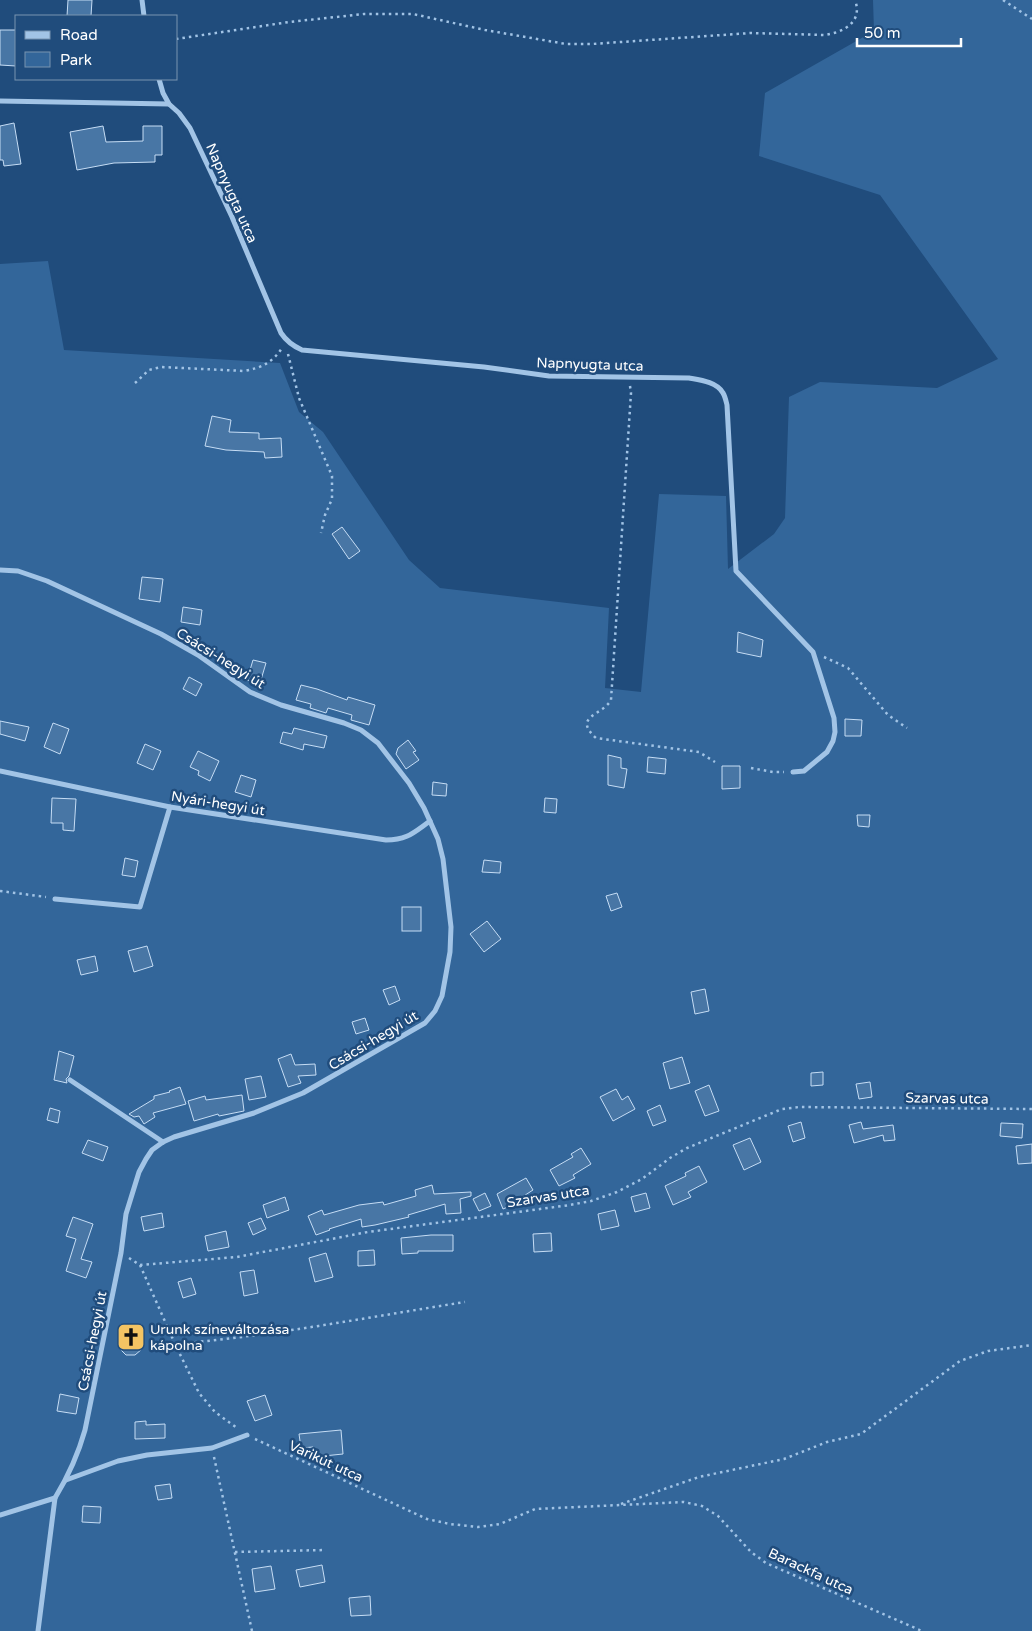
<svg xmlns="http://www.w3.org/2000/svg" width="1032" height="1631" viewBox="0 0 1032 1631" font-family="'Varela Round',sans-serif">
	<rect width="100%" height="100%" fill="#204c7c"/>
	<!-- green -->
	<polygon fill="#33669a" points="873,0 1032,0 1032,1631 0,1631 0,264 48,261 64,350 280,363 299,412 323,432 409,560 440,588 609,608 605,688 641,692 659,494 726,496 728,569 774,534 785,518 789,397 820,382 937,388 998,359 880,195 759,156 765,93 874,31"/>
	<!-- building -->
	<g fill="#4876a5" stroke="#c6ddf5">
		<polygon points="68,0 92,0 91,16 67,16"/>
		<polygon points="0,30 16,30 16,66 0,65"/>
		<polygon points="14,123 21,164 4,166 3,160 0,160 0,126"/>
		<polygon points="103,126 106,142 143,141 143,126 162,126 162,155 155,155 155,162 114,163 77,170 70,132"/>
		<polygon points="212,416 231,420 229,432 259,433 259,439 281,438 282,457 265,458 264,452 226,450 205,446"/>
		<polygon points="342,527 360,551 349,559 332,534"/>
		<polygon points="142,577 163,579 160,602 139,599"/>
		<polygon points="183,607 202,610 200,625 181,622"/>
		<polygon points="738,632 763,640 761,657 737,652"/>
		<polygon points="253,660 266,663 260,683 247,680"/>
		<polygon points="189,677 202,684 196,696 183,689"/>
		<polygon points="301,685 317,689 347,700 348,697 375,705 369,725 351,720 352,715 328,708 326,713 310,708 311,704 296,700"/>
		<polygon points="845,719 862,720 861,736 845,736"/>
		<polygon points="0,721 29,727 25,741 0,734"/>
		<polygon points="53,723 69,729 60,754 44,747"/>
		<polygon points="294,728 327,736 324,748 304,744 303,750 280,743 283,732 292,734"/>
		<polygon points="408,740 416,751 413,752 419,760 406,769 396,754 398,748"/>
		<polygon points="145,744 161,751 153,770 137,763"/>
		<polygon points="198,751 219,761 210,781 198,775 199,771 190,767"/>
		<polygon points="608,755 621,758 621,768 627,769 624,788 608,785"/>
		<polygon points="648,757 666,759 665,774 647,772"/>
		<polygon points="722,766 740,766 740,788 722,789"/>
		<polygon points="241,775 256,780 251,797 235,792"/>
		<polygon points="433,782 447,784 446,796 432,795"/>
		<polygon points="52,798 76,799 74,831 63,830 63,823 51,823"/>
		<polygon points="545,798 557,799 556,813 544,812"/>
		<polygon points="857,815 870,815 869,827 858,826"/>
		<polygon points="125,858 138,861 135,877 122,875"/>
		<polygon points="484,860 501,862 500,873 482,872"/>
		<polygon points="617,893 622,907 611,911 606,896"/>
		<rect x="402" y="907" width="19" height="24"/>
		<polygon points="487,921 501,939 484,952 470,934"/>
		<polygon points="147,946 153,966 134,972 128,951"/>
		<polygon points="95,956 98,971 81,975 77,960"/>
		<polygon points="395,986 400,1000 389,1005 383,990"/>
		<polygon points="705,989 709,1011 695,1014 691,992"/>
		<polygon points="365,1018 369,1030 356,1034 352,1022"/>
		<polygon points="59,1051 74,1056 69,1076 66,1079 67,1083 54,1080"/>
		<polygon points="291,1054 295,1065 315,1064 316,1075 298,1076 301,1083 288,1087 278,1059"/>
		<polygon points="682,1057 690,1083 670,1089 663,1063"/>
		<polygon points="823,1072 823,1085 811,1086 811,1073"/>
		<polygon points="261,1076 266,1097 249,1100 245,1079"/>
		<polygon points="870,1082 872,1097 859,1099 856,1084"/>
		<polygon points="709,1085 719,1111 705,1116 695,1091"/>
		<polygon points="180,1087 186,1104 153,1113 155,1117 144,1124 139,1116 134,1117 129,1114 154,1099 154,1096 170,1092 169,1091"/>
		<polygon points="616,1089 622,1100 628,1096 635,1109 613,1121 600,1097"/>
		<polygon points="242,1095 244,1111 219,1116 218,1114 194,1121 188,1101 205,1096 206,1100"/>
		<polygon points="660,1105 666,1121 653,1126 647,1111"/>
		<polygon points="50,1108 60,1111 58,1123 47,1120"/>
		<polygon points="801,1122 805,1138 793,1142 788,1126"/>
		<polygon points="861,1122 863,1129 893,1125 895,1140 884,1141 883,1135 854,1143 849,1125"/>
		<polygon points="1001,1123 1023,1124 1022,1138 1000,1136"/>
		<polygon points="750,1138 761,1162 744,1170 733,1145"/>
		<polygon points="88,1140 108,1147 103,1161 82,1153"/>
		<polygon points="1032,1144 1032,1163 1018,1164 1016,1146"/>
		<polygon points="581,1148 591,1164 573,1175 575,1178 559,1186 550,1170 573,1157 571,1154"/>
		<polygon points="699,1166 707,1182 688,1192 691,1197 673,1205 665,1186 686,1176 685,1173"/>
		<polygon points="526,1178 533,1190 516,1201 517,1203 503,1209 497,1194"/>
		<polygon points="432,1185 434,1194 471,1192 471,1196 460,1199 461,1213 446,1214 445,1204 408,1215 409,1217 375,1225 362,1227 361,1219 329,1229 330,1230 316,1235 308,1216 322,1210 324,1215 359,1205 383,1202 384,1205 416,1196 415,1190"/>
		<polygon points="485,1193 491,1206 479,1211 473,1199"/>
		<polygon points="646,1193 650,1208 635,1212 631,1197"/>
		<polygon points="285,1197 289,1210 267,1218 263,1205"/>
		<polygon points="615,1210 619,1226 601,1230 598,1214"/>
		<polygon points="162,1213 164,1227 144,1231 141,1217"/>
		<polygon points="73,1217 93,1224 81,1259 92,1262 86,1278 66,1271 76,1239 66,1236"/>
		<polygon points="261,1218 266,1229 253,1235 248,1223"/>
		<polygon points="226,1231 229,1247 208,1251 205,1236"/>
		<polygon points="551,1233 552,1251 534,1252 533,1234"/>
		<polygon points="431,1235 453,1235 453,1251 418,1251 418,1253 402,1254 401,1238"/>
		<polygon points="374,1250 375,1265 358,1266 358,1251"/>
		<polygon points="326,1253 333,1277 315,1282 309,1258"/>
		<polygon points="254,1270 258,1293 244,1296 240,1272"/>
		<polygon points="191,1278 196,1294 183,1298 178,1282"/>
		<polygon points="120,1325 142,1325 142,1349 135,1355 126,1355 120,1349"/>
		<polygon points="60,1394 79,1398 76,1414 57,1411"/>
		<polygon points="265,1395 272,1415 255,1421 247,1401"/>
		<polygon points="146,1421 146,1425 165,1424 165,1438 135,1439 135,1422"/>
		<polygon points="341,1430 343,1454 314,1457 313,1447 301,1448 299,1434"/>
		<polygon points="170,1484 172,1498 158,1500 155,1486"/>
		<polygon points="83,1506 101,1507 100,1523 82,1522"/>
		<polygon points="322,1565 325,1582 300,1587 296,1570"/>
		<polygon points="271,1566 275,1589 255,1592 252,1569"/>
		<polygon points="370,1596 371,1615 351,1616 349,1598"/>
	</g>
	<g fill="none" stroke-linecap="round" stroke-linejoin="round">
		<!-- path -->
		<g stroke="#a2c4e6" stroke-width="2.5" stroke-dasharray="2.5 4" stroke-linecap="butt">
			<polyline points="1003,0 1032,19"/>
			<path d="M176,39l113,-17 75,-8h49l72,16 81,14h26l159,-11 74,2c19,-3 38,-13 30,-35"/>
			<polyline points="288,354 299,398 332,476 332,499 325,515 321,533"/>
			<path d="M135,383l14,-13 12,-3 83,4c17,-3 28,-8 38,-23"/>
			<path d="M630,386l1,7 -20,307c-9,16 -39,16 -15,38l103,14 16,10"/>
			<polyline points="824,657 848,668 888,715 907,728"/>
			<polyline points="751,768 773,772 784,772"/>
			<polyline points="0,891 46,897"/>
			<polyline points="129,1258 140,1265 175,1344 199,1393 215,1412 237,1428"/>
			<polyline points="140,1265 237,1257 368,1232 570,1205 591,1201 617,1192 642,1179 670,1158 687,1148 782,1109 799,1107 1032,1109"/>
			<path d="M175,1344c97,-8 194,-27 290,-42"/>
			<polyline points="255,1439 427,1519 450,1524 478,1527 500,1524 535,1509 684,1502 702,1506 718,1516 751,1552 766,1563 922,1631"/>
			<polyline points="214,1457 252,1631"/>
			<polyline points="621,1504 699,1477 784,1459 827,1442 861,1434 960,1361 988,1351 1032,1345"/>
			<polyline points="235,1552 326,1550"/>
		</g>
		<!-- street -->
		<g stroke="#a2c4e6" stroke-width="5">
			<polyline points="142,0 144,16"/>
			<path d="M159,79l4,14 6,11 10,9 11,15 42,89 49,116c6,9 12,13 21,17l182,17 65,9 140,2c11,2 28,4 34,15 2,3 3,8 4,12l9,166 77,81 21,66 1,14 -2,9 -6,11 -23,19 -11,1"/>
			<polyline points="0,101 169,104"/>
			<path d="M0,570l18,1 29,10 114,53 37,21 52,37 31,13 63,18 17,7 17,13 31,40 15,25 14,31 5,20 8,68 -1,25 -8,44 -7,15 -10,12 -122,70 -49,20 -80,24 -11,5 -11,8 -6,9 -7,13 -13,42 -5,39 -36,177c-7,25 -16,45 -30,68l-17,133"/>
			<path d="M0,771l170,36 216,33c21,0 27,-7 44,-19"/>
			<polyline points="55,899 140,907 170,807"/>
			<polyline points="70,1080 163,1142"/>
			<polyline points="66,1480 118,1461 147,1455 212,1448 247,1435"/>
			<polyline points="0,1515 55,1498"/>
		</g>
	</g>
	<!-- icons -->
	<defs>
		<symbol id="church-square" viewBox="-11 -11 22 22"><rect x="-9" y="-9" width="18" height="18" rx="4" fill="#f4c463" stroke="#204c7c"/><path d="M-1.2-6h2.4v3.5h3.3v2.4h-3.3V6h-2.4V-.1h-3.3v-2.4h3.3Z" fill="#111"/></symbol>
	</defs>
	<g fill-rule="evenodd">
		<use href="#church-square" x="115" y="1321" width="32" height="32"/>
	</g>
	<g text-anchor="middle" stroke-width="5" stroke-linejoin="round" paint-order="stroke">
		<!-- street labels -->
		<g font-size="14" fill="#fff" stroke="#204c7c">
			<text transform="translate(232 193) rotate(66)" y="5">Napnyugta utca</text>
			<text transform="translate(590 364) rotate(2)" y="5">Napnyugta utca</text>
			<text transform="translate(221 658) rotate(32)" y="5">Csácsi-hegyi út</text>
			<text transform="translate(218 803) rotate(9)" y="5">Nyári-hegyi út</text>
			<text transform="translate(373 1040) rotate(-31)" y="5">Csácsi-hegyi út</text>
			<text transform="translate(947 1098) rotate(1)" y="5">Szarvas utca</text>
			<text transform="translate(548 1196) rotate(-9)" y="5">Szarvas utca</text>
			<text transform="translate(92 1341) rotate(-79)" y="5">Csácsi-hegyi út</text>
			<text transform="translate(326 1461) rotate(25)" y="5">Varikút utca</text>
			<text transform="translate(811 1571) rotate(25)" y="5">Barackfa utca</text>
		</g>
		<!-- poi labels -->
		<g font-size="14" fill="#fff" stroke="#204c7c" text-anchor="start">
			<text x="150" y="1334">Urunk színeváltozása<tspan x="150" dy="16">kápolna</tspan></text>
		</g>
	</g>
	<!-- legend -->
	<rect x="15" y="15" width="162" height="65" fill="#204c7c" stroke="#7994b0"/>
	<rect x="25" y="31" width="25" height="8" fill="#a2c4e6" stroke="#7994b0"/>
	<text x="60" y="40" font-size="15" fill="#ffffff">Road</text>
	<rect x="25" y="52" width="25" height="15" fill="#33669a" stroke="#7994b0"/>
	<text x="60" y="65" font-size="15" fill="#ffffff">Park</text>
	<!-- scale -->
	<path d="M857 38v8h104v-8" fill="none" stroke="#ffffff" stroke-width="2.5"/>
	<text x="864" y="38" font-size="15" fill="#ffffff" stroke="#204c7c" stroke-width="4" paint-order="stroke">50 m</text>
</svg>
